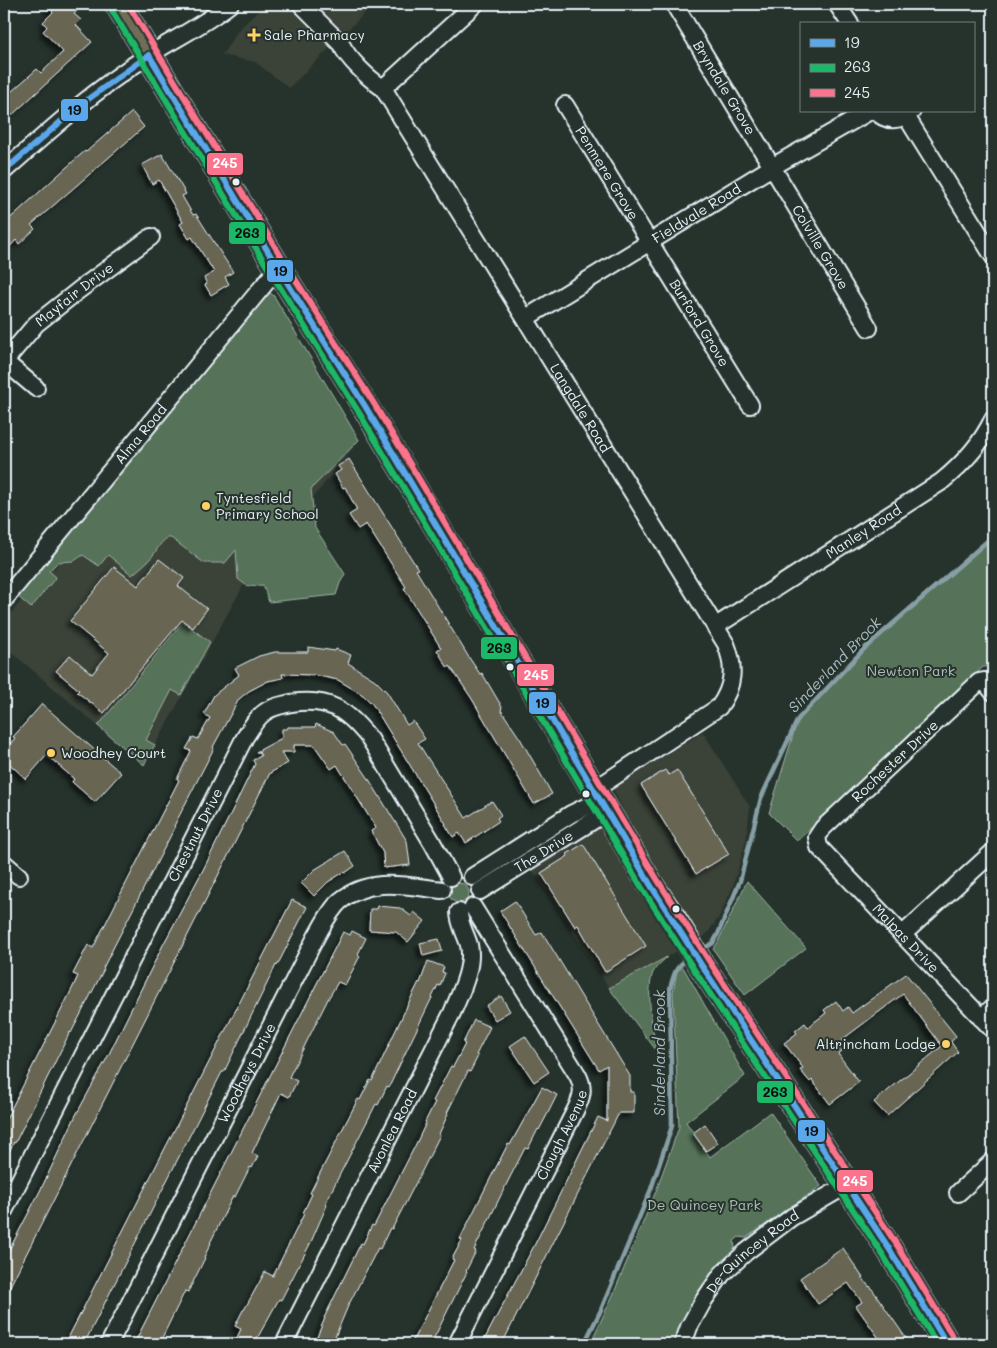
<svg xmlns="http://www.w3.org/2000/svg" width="997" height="1348" viewBox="0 0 997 1348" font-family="Mali,sans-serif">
	<defs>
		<filter id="shadow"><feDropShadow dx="-4" dy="4" stdDeviation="2.5" flood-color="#0009"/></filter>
	</defs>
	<rect width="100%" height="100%" fill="#26332d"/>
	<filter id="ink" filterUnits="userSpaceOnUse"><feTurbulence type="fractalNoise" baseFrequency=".02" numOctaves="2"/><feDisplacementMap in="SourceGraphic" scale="10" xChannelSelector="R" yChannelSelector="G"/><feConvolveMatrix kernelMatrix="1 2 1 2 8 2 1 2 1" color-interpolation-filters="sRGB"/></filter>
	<g filter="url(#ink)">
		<!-- built -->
		<g fill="#3a4238">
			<polygon points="266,4 374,4 289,88 255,62 222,55 239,29"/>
			<polygon points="272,303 355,445 244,584 144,765 4,646 4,622 49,566 54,569"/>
			<polygon points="703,732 750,807 746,841 732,889 718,919 705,936 609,988 532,869 623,810 613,788"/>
		</g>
		<!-- green -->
		<g fill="#567259" stroke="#9fb2a8">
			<path d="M270,293l4,3 85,144 -48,49 4,39 30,46 -5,9 -4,12 -67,7 -6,-17 -16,1 -9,-7 -2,-29 -11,13h-21l-33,-25h-4c-7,5 -8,9 -13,16 -6,8 -14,14 -22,21l-24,-20 -9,11 -16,-11 -9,6 -16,1 -9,9 7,6 -25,31 -15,-13 251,-301z"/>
			<polygon points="993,536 993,666 983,667 797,841 769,813 798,719 864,649"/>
			<polygon points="183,622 210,642 181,695 172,690 146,740 155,745 144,765 98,726"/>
			<polygon points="747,881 806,948 745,995 713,949 717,944"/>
			<circle cx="459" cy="893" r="10"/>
			<path d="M667,957c-6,6 -12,10 -15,18 -6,22 1,53 4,75l-47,-62z"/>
			<path d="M683,967l62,109 -59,46 24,35 60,-45 51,74 -75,52 -7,-1 -5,4 1,7c-26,31 -49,57 -61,96h-84l23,-49 43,-104 23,-64 -6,-135 4,-21z"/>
		</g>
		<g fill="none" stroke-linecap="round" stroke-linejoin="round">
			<!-- stream -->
			<g stroke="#879fa5" stroke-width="4.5">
				<polyline points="700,951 713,943 718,934 740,881 761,798 798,719 864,649 993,536"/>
				<path d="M584,1344l16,-32 51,-123 21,-63 -2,-137c4,-16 5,-22 19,-31"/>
			</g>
		</g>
		<!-- building -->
		<g fill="#676652" stroke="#e8f1f8" filter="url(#shadow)">
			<polygon points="45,4 70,4 77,11 74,14 81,20 76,25 92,42 11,116 4,108 4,98 37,69 41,73 63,52 43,31 47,27 43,22 53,12"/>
			<polygon points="132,112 144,127 31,225 35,229 19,244 16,240 4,253 4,224 78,157 85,151 86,152"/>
			<polygon points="162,154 186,194 182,196 193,215 196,214 233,272 225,277 229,284 211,295 205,285 207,284 204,278 214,272 192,237 189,239 180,224 183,222 159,180 152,184 142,165"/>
			<polygon points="349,459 418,569 416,570 468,656 480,674 482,673 502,707 501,710 521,740 552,794 534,804 472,699 450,666 448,668 437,650 441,648 404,588 406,587 366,524 358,529 349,515 357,510 345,487 343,488 335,474 341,470 338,466"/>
			<polygon points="159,559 184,578 178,586 207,609 193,628 182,620 104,713 77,692 79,690 56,671 70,655 92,674 109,653 70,621 114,567 138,586"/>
			<polygon points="308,647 335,651 336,649 351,655 348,663 375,680 387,692 407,725 413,721 425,739 418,743 466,818 492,801 501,815 497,818 499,821 466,843 459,833 453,837 445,824 446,824 373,705 363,695 338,680 314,675 282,674 283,678 268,681 249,691 239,699 213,747 214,748 174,826 175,827 103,968 104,969 71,1033 70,1032 15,1143 14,1142 4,1162 4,1123 72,989 78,976 73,974 88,945 93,948 179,780 177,779 191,751 186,749 193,737 198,739 210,718 204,714 214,695 239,675 235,668 259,656 275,652 308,652"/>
			<polygon points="42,704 121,773 95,802 72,782 74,779 47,755 26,779 4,759 4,751 15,738 13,737"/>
			<polygon points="316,724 334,732 343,745 345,744 367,776 407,841 410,865 384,868 383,853 371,831 376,828 337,765 331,769 314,745 294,745 294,752 281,752 288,763 270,773 4,1298 4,1260 42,1187 76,1115 107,1058 163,945 204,868 255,764 253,760 261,756 259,752 256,752 282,738 282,729 287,729 288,727 315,727"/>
			<polygon points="665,770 669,775 677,770 729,854 696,874 641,785"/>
			<polygon points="583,844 646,946 605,972 578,925 575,927 541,873 568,856 567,854"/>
			<polygon points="345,851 355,866 345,873 344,872 328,882 314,896 301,883 314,870"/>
			<polygon points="292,900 307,907 277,966 276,965 224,1072 222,1072 84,1344 65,1344"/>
			<polygon points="515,901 536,935 542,932 630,1076 630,1092 634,1092 634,1113 619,1113 502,1344 482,1344 535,1244 598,1117 607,1121 607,1065 599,1070 500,911"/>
			<polygon points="378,906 400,908 411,916 414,912 425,921 408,942 396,932 369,930 370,909 377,909"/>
			<polygon points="352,931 366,938 358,954 360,956 345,985 338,982 328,999 289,1077 297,1081 289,1097 281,1093 252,1153 258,1156 252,1168 250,1167 235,1197 233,1196 210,1243 211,1243 204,1257 205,1258 188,1292 185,1291 159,1344 134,1344 343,932 350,935"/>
			<polygon points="439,939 442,951 423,956 420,943"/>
			<polygon points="428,961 444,967 442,972 445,973 440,986 438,985 389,1087 387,1086 378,1105 376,1104 336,1182 325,1204 327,1205 311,1242 281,1300 279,1299 254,1344 234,1344 241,1329 235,1326 243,1310 244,1310 265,1272 273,1276 304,1214 303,1213 312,1194 310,1193 318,1177 358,1099 360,1100 370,1080 372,1081 409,1002 419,982 420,983"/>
			<polygon points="906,974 956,1036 951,1042 958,1052 887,1116 874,1102 942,1046 903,994 843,1039 840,1048 842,1051 838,1054 859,1082 830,1104 812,1080 810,1082 800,1070 803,1068 784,1043 797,1033 795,1031 805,1023 808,1027 826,1013 824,1010 836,1001 843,1011 848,1007 852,1013"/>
			<polygon points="501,996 510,1011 495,1020 486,1006"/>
			<polygon points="474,1020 490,1027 476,1055 478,1056 470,1072 468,1071 447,1113 448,1114 439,1134 440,1135 422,1171 392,1229 390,1228 380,1249 378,1248 348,1306 332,1344 314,1344 325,1318 324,1318 361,1243 363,1244 372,1225 374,1226 415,1146 426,1123 425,1122 435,1102 433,1101 451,1066 453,1067 465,1044 463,1043"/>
			<polygon points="525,1036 549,1072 534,1082 510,1046"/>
			<polygon points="542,1087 557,1095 549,1111 539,1130 538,1129 528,1149 525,1148 505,1187 474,1250 476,1251 466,1271 467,1272 431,1344 411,1344 454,1260 452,1259 462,1240 460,1239 488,1183 508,1144 510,1145"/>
			<polygon points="705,1124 718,1143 706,1151 693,1133"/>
			<polygon points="843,1248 869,1287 870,1286 910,1344 883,1344 856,1306 862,1302 848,1283 818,1304 800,1278"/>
		</g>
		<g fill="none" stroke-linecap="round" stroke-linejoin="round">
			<defs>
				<g id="minor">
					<path id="s1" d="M301,4l40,40c7,15 28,35 42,44l343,556c9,23 8,42 -7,63l-125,83"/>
					<polyline points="837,4 850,24"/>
					<path id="s2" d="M677,9l192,319"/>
					<polyline points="383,88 475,4"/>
					<path id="s3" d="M565,105l185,300"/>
					<path d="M876,111c10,12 25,10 36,0"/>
					<polyline points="906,116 993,256"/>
					<path d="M4,171c46,-41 93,-83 145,-116 27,-17 56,-31 81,-51"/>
					<path id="s4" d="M526,318l246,-151 98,-56"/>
					<polyline points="4,361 36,388"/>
					<path id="s5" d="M4,362l32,-38 43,-34 72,-53"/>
					<path id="s6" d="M4,600l274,-332"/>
					<path id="s7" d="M716,626l225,-144c22,-18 40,-37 52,-63"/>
					<path id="s8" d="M993,692l-9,-11 -5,1 -156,146 -6,9 2,10 174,183"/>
					<polyline points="4,863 19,876"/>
					<polyline points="472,877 571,814 600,800"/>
					<path id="s9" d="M480,891l127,-79"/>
					<polyline points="902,935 993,852"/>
					<polyline points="981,1018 993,1007"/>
					<polyline points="958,1193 993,1161"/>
					<path id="s10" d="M4,1211l240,-472c6,-10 12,-21 21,-27 8,-6 18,-7 26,-9 38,-6 56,7 79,36l62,103 19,35"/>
					<path id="s11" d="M109,1344l207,-407c7,-12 14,-27 24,-36 30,-25 67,-15 102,-11"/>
					<path id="s12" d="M284,1344l168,-331c8,-19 22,-46 17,-68 -3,-11 -10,-21 -10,-33"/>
					<path id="s13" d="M457,1344l118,-233c7,-14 10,-23 2,-37l-104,-167"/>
					<path id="s14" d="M683,1344l6,-17 15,-27 18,-26 24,-22 46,-35 55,-32"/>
				</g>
				<polyline id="highway" points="118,4 278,268 365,406 650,884 673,918 702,966 890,1250 947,1344"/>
			</defs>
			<!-- minor casing -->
			<use href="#minor" stroke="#e8f1f8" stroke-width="20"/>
			<!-- highway casing -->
			<use href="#highway" stroke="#e8f1f8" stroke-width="28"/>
			<!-- minor -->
			<use href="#minor" stroke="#26332d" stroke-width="16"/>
			<!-- highway -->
			<use href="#highway" stroke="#706e59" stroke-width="24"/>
			<defs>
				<g id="bus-1">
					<polyline points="149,55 278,268 365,406 650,884 702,966 890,1250 947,1344"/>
					<polyline points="4,171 80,105 149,55"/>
				</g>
				<polyline id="bus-2" points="111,9 271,273 358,411 642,888 695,971 883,1255 937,1344"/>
				<polyline id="bus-3" points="128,4 285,263 373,402 657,879 709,961 897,1245 954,1339"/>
			</defs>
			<!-- bus-1 casing -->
			<use href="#bus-1" stroke="#26332d" stroke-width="10"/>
			<!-- bus-2 casing -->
			<use href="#bus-2" stroke="#26332d" stroke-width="10"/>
			<!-- bus-3 casing -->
			<use href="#bus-3" stroke="#26332d" stroke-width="10"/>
			<!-- bus-1 -->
			<use href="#bus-1" stroke="#5aa8eb" stroke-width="6"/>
			<!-- bus-2 -->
			<use href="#bus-2" stroke="#1ab867" stroke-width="6"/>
			<!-- bus-3 -->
			<use href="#bus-3" stroke="#fc738d" stroke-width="6"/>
		</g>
	</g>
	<!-- markers -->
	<g fill="#ffd166" stroke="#26332d" stroke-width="2">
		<path d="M251.5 27.5h5v5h5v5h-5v5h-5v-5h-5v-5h5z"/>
		<circle cx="206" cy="506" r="5"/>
		<circle cx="51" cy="753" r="5"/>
		<circle cx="946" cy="1044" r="5"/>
	</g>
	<g fill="#e8f1f8" stroke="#26332d" stroke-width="2">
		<circle cx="236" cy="182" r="4.5"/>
		<circle cx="510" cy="667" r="4.5"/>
		<circle cx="586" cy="794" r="4.5"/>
		<circle cx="676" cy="909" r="4.5"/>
	</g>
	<g text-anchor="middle" stroke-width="4" stroke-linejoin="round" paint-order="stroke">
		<!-- poi labels -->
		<g font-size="14" fill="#e8f1f8" stroke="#26332d" text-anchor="start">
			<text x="264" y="40">Sale Pharmacy</text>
			<text x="216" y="503">Tyntesfield<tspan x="216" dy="16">Primary School</tspan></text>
			<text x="61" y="758">Woodhey Court</text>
			<text x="936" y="1049" text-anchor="end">Altrincham Lodge</text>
		</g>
		<!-- street labels -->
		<g font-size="14" fill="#e8f1f8" stroke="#26332d">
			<text dy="5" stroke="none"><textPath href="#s2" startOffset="92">Bryndale Grove</textPath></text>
			<text dy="5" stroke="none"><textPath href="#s3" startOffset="80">Penmere Grove</textPath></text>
			<text dy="5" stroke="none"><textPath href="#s4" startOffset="200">Fieldvale Road</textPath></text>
			<text dy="5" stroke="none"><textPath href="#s2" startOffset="278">Colville Grove</textPath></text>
			<text dy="5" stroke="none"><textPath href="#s5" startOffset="98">Mayfair Drive</textPath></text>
			<text dy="5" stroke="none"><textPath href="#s3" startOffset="256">Burford Grove</textPath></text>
			<text dy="5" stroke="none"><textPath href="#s1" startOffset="494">Langdale Road</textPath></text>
			<text dy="5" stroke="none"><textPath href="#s6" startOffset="215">Alma Road</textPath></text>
			<text dy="5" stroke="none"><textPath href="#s7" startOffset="175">Manley Road</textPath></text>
			<text transform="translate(895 761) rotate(-43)" y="5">Rochester Drive</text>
			<text dy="5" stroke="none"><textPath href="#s10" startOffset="422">Chestnut Drive</textPath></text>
			<text dy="5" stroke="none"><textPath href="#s9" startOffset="75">The Drive</textPath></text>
			<text dy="5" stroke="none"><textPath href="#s8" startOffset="380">Malpas Drive</textPath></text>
			<text dy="5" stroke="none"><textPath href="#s11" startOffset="304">Woodheys Drive</textPath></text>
			<text dy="5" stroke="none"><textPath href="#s12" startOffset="239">Avonlea Road</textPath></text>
			<text dy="5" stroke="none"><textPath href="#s13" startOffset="234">Clough Avenue</textPath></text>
			<text dy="5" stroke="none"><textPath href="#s14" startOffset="118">De-Quincey Road</textPath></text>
		</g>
		<!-- park labels -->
		<g font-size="14" fill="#aebeb8" stroke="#26332d">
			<text x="911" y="676">Newton Park</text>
			<text x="704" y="1210">De Quincey Park</text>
		</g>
		<!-- water labels -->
		<g font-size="15" font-style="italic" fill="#a8bac1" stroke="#26332d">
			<text transform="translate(835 665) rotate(-46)" y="5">Sinderland Brook</text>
			<text transform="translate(660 1053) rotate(-90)" y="5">Sinderland Brook</text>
		</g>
	</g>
	<g stroke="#26332d" stroke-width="2">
		<rect x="60" y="98" width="29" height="24" rx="5" fill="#5aa8eb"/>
		<rect x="206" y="152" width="38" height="24" rx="5" fill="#fc738d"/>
		<rect x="228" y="221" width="38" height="24" rx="5" fill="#1ab867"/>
		<rect x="266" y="259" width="28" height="24" rx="5" fill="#5aa8eb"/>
		<rect x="480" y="636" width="38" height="24" rx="5" fill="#1ab867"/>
		<rect x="516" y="663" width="39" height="24" rx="5" fill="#fc738d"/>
		<rect x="528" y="691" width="29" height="24" rx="5" fill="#5aa8eb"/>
		<rect x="756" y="1080" width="38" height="24" rx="5" fill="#1ab867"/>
		<rect x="797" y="1119" width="29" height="24" rx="5" fill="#5aa8eb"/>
		<rect x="836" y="1169" width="38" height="24" rx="5" fill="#fc738d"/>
	</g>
	<g font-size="14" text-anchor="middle" font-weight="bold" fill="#fff">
		<text x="225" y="168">245</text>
		<text x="536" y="680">245</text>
		<text x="855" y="1186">245</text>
	</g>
	<g font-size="14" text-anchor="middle" font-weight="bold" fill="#111">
		<text x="74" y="115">19</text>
		<text x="247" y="238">263</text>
		<text x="280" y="276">19</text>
		<text x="499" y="653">263</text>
		<text x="542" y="708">19</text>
		<text x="775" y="1097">263</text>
		<text x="811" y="1136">19</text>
	</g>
	<!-- margin -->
	<rect width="997" height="1348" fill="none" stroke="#26332d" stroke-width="20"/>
	<rect x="10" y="10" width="977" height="1328" fill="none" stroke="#e8f1f8" stroke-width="2" filter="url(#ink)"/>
	<!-- legend -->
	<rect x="800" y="22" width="175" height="90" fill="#26332d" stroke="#747f7e"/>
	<rect x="810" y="39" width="25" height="8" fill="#5aa8eb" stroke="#747f7e"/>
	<text x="844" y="48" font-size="15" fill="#e8f1f8">19</text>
	<rect x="810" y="64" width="25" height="8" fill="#1ab867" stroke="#747f7e"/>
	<text x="844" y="72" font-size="15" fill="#e8f1f8">263</text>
	<rect x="810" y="89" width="25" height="8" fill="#fc738d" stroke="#747f7e"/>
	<text x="844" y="98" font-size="15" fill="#e8f1f8">245</text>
</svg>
